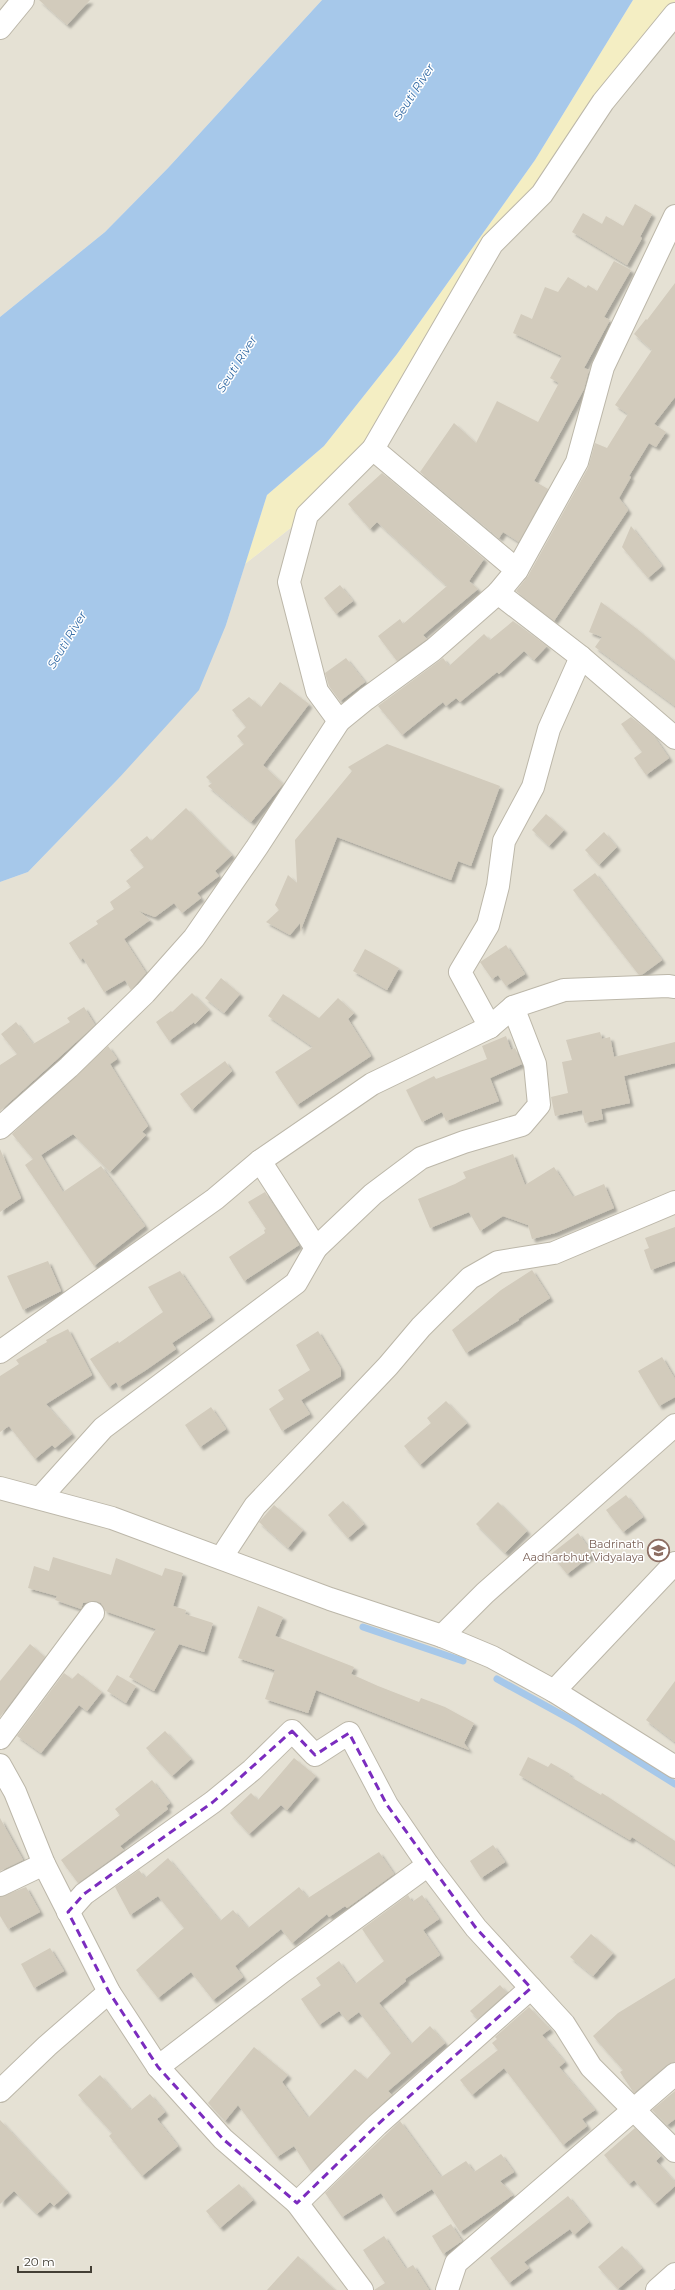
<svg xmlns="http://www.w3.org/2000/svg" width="675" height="2290" viewBox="0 0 675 2290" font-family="Montserrat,sans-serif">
	<defs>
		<filter id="shadow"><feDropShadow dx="3.5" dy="3.5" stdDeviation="1" flood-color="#0004"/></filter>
	</defs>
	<rect width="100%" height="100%" fill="#f1efe6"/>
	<!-- residential -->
	<g fill="#e5e1d4">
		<polygon points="0,0 322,0 168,168 105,232 0,317"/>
		<polygon points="675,14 675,2290 0,2290 0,882 28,872 119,778 226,625 245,564 307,515 448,318"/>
	</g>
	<!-- sand -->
	<polygon fill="#f4eec3" points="633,0 675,0 675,14 492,244 373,449 307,515 245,564 267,495 324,446 397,354 535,160"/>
	<!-- water -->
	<polygon fill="#a6c8ea" points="322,0 633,0 535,160 397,354 324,446 267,495 226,625 199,690 119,778 28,872 0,882 0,317 105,232 168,168"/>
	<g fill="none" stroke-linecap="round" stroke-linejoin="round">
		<!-- stream -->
		<g stroke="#a6c8ea" stroke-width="7">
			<polyline points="363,1627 463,1661"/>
			<polyline points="497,1679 577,1723 675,1784"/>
		</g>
	</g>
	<!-- building -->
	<g fill="#d2cbbc" filter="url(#shadow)">
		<polygon points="39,0 90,0 67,25"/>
		<polygon points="635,204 652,214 640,237 642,238 627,265 572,232 583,213 602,224 606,216 623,226"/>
		<polygon points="614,261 631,270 604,317 610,320 584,368 589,370 584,389 534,481 548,489 519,542 503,532 499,538 420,472 454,423 476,443 497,401 538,422 559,383 550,378 562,356 513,333 521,314 532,319 545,287 558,292 568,277 586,288 588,285 597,291"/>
		<polygon points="675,283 675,397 654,424 666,432 656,447 649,443 629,476 631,477 619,498 628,510 554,621 516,591 528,576 588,468 595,443 607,448 628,414 615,405 652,350 634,334 646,319 647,320"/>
		<polygon points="382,473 484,559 469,581 478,589 423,635 427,639 397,661 378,636 400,619 403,624 447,586 377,522 370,529 348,504"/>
		<polygon points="631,526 662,566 648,578 622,547"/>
		<polygon points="340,585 353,601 336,614 324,598"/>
		<polygon points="601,602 637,629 675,661 675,706 595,647 602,637 589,632"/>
		<polygon points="513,621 547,646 534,660 524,651 499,674 497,672 460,702 456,698 446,706 443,702 402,735 378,706 443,658 449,666 484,634 490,640"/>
		<polygon points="346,658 365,682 340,701 329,686 325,673"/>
		<polygon points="280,682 309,704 263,765 283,784 251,822 208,786 212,783 206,777 244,744 237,736 246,727 232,710 249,697 261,707"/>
		<polygon points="631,717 653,735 669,758 646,775 634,758 642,752 621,724"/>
		<polygon points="387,744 500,786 471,866 458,861 451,880 337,837 300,932 300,923 290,935 266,922 279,910 275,905 288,875 297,883 295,840 352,771 348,767"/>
		<polygon points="186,808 232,855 215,871 219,876 197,893 201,898 182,913 174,903 155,917 139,911 150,920 124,939 146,973 131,990 125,980 104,992 83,958 80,960 69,943 98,924 96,921 114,909 110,902 131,887 126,881 144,867 130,850 147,836 151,841"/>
		<polygon points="546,814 564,830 549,846 532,830"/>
		<polygon points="604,832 617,847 599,865 585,850"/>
		<polygon points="595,873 662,960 643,974 639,975 573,890"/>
		<polygon points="506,945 525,974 506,986 498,975 492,979 480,962"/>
		<polygon points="365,949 399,968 387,990 353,971"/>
		<polygon points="221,978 240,994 224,1013 205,998"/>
		<polygon points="192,993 209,1010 195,1024 194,1022 169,1041 156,1022 171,1011 172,1012"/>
		<polygon points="283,994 319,1018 338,998 354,1013 348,1019 371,1056 297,1105 275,1072 313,1047 268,1016"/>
		<polygon points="84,1007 95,1025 0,1111 0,1065 17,1054 1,1034 16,1022 33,1044 70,1022 67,1018"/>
		<polygon points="600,1032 602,1039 610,1037 614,1057 675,1042 675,1063 624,1076 630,1103 601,1109 603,1119 585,1123 582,1110 555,1116 551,1097 568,1093 562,1062 572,1060 566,1040"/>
		<polygon points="506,1036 511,1050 515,1048 522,1064 490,1078 499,1101 446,1121 442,1112 422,1122 406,1090 434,1076 436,1079 487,1059 482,1046"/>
		<polygon points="108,1046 117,1059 110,1064 148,1126 142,1132 146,1135 110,1172 73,1134 41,1155 63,1192 101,1166 145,1226 94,1266 25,1165 33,1159 12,1134"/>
		<polygon points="225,1061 232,1071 192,1110 180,1094"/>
		<polygon points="0,1149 21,1198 0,1212"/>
		<polygon points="513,1154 525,1185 554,1167 573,1197 604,1184 614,1208 555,1233 532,1239 528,1225 503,1216 480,1231 469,1212 430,1228 418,1199 455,1184 466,1178 463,1172"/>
		<polygon points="265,1192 299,1245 244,1281 229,1257 265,1233 264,1230 266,1229 248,1202"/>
		<polygon points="675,1227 675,1261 651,1270 644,1250 649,1248 645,1238"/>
		<polygon points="48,1261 61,1291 23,1310 7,1276"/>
		<polygon points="532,1270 550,1298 518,1319 519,1320 466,1353 452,1330 501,1290"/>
		<polygon points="180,1271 211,1317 172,1343 176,1349 146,1370 119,1387 116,1382 109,1387 90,1359 118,1341 119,1343 163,1312 148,1287"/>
		<polygon points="68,1329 92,1375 46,1404 72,1434 55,1448 52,1445 35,1459 9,1426 0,1432 0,1376 19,1364 16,1360 47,1342 46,1340"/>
		<polygon points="318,1331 341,1369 341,1376 301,1400 310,1414 282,1431 269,1409 284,1399 278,1390 310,1370 296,1345"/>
		<polygon points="662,1357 675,1379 675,1397 659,1406 638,1371"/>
		<polygon points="446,1401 467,1423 420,1465 404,1446 431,1423 427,1418"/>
		<polygon points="211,1407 226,1429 200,1447 185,1425"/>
		<polygon points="626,1495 643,1517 623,1532 606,1510"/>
		<polygon points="343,1501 364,1524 348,1538 328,1515"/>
		<polygon points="498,1502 527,1531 505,1553 476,1524"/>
		<polygon points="274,1505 303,1530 288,1548 259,1522"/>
		<polygon points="578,1533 593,1554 567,1574 551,1554"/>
		<polygon points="53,1557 111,1575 116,1558 162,1576 165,1568 183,1573 173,1606 186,1610 185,1614 213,1623 204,1652 179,1644 154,1691 129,1677 156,1629 105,1611 101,1603 95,1601 83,1603 81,1609 55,1600 57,1596 28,1588 34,1566 49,1571"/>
		<polygon points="258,1606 283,1617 275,1636 354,1667 351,1674 378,1686 419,1702 421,1698 445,1707 474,1723 464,1743 469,1750 316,1690 308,1713 265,1699 275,1670 238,1658"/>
		<polygon points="30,1644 45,1657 0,1717 0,1681"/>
		<polygon points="64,1673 72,1679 78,1673 102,1692 87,1711 79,1705 41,1753 17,1736"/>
		<polygon points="117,1675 136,1686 126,1703 107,1691"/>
		<polygon points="675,1681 675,1742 646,1720"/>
		<polygon points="165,1731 191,1759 172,1776 146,1748"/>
		<polygon points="528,1757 548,1767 551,1763 570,1774 569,1776 601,1795 602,1793 675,1841 675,1865 632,1837 630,1840 519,1775"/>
		<polygon points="294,1758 316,1776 287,1810 281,1805 249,1834 230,1813 251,1793 258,1800"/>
		<polygon points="152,1780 170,1803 166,1806 168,1809 120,1846 124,1850 78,1883 61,1860 120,1815 115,1809"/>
		<polygon points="0,1818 23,1860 0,1871"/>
		<polygon points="493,1845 505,1862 481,1878 470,1861"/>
		<polygon points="379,1852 394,1874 347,1908 345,1906 329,1917 327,1914 292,1943 281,1929 235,1966 243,1977 213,2000 191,1972 158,1998 136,1970 184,1928 158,1896 130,1915 115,1887 139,1870 145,1878 168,1858 220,1921 233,1910 248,1928 299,1887 308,1898"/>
		<polygon points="26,1887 40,1912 8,1929 0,1916 0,1897"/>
		<polygon points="408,1895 412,1902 422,1895 439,1919 423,1930 440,1955 405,1979 406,1981 379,2003 411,2044 430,2026 445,2043 388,2091 392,2095 311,2172 294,2146 277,2157 238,2105 225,2121 208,2103 254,2047 288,2075 282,2082 308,2118 355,2069 367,2079 391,2053 359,2012 347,2021 339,2011 319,2025 301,1999 321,1985 316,1978 339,1961 355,1984 384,1961 362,1929"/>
		<polygon points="591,1934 613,1953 593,1976 570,1957"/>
		<polygon points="50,1948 64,1971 34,1988 21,1964"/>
		<polygon points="675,1978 675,2062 667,2065 634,2093 620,2072 623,2070 593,2036 618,2013"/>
		<polygon points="500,1985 507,1993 478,2019 470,2011"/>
		<polygon points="529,2007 550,2029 542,2035 565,2062 559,2067 595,2110 582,2119 587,2126 563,2145 504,2068 472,2095 460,2080 498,2050 492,2043 497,2039 495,2037"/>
		<polygon points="100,2075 131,2110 150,2094 165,2112 157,2119 178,2146 142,2176 109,2136 112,2133 78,2095"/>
		<polygon points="675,2091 675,2119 667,2125 652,2110"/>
		<polygon points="0,2120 68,2193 54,2206 50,2202 37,2214 14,2191 0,2204"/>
		<polygon points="400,2121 441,2177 466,2161 474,2172 501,2154 514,2172 500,2181 513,2195 460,2232 432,2189 394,2213 381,2193 342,2217 325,2193"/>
		<polygon points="635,2128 661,2156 656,2161 675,2182 675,2186 655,2204 634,2180 629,2184 604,2155"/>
		<polygon points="239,2184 253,2200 220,2228 206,2211"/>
		<polygon points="568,2196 589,2222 574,2235 570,2229 524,2262 529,2268 509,2283 490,2258"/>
		<polygon points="451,2224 462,2241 443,2254 432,2236"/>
		<polygon points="384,2236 406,2269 413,2265 429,2290 374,2290 385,2283 363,2250"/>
		<polygon points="622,2246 642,2268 618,2289 598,2267"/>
		<polygon points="298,2256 335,2290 267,2290"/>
	</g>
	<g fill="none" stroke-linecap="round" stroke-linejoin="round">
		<defs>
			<g id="minor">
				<polyline points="0,28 23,0"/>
				<polyline points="373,449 517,570"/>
				<polyline points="498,593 581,657 675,738"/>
				<polyline points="339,721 317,691 289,582 307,515 373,449 492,244 542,194 603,102 675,14"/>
				<polyline points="490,1027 460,972 488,925 498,886 504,841 533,787 549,729 581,657"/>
				<polyline points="0,1128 69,1067 145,993 194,938 257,847 339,721 366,699 433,650 498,593 517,570 577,462 603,367 675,216"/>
				<polyline points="260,1161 316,1248 373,1194 421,1158 464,1142 522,1125 539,1105 535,1064 513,1007"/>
				<polyline points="0,1352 215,1199 260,1161 372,1084 490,1027 513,1007 564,990 668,986 675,987"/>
				<polyline points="0,1488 112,1518 330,1599 442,1636 492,1657 554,1691 675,1767"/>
				<polyline points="40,1498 103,1428 296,1283 316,1248"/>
				<polyline points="221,1558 255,1506 388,1366 421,1327 470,1278 498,1262 554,1253 675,1202"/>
				<polyline points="442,1636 485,1593 675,1425"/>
				<polyline points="554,1691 675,1563"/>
				<polyline points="0,1738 93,1613"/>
				<polyline points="0,1765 15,1792 44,1864 109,1992 158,2067 223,2139 297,2203 362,2290"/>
				<polyline points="0,1885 44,1864"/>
				<polyline points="68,1912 84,1894 213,1802 252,1770 292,1731 315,1755 349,1733 387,1805 428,1865 476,1928 564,2024 591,2067 675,2151"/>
				<polyline points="158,2067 283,1971 428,1865"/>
				<polyline points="0,2091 47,2046 109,1992"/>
				<polyline points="297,2203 377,2125 531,1988"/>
				<polyline points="447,2290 456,2263 675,2074"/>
				<polyline points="657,2290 675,2274"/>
			</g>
		</defs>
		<!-- minor casing -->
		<use href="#minor" stroke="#bcb7a9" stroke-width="24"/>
		<!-- minor -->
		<use href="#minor" stroke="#fff" stroke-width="22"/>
	</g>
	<!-- marked area -->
	<path fill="none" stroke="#7b2cbf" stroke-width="3" stroke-dasharray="8 5" stroke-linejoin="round" d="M292,1731l23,24 34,-22 38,72 89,123 55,60 -154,137 -80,78 -74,-64 -65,-72 -49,-75 -41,-80 16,-18 129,-92z"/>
	<!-- icons -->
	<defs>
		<symbol id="school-ring" viewBox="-11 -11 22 22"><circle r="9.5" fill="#fff" stroke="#8d6e63" stroke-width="1.5"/><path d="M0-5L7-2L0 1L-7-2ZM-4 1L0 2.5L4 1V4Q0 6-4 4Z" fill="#8d6e63"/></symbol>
	</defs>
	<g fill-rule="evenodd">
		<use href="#school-ring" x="646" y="1538" width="25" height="25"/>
	</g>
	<g text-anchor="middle" stroke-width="3" stroke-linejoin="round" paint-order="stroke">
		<!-- education labels -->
		<g font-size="11" fill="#785e54" stroke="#fff" text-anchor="end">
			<text x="644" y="1548">Badrinath<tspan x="644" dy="13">Aadharbhut Vidyalaya</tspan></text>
		</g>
		<!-- water labels -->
		<g font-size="12" font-style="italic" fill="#376ea7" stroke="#fff">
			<text transform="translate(414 92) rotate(-57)" y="4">Seuti River</text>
			<text transform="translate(237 364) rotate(-58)" y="4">Seuti River</text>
			<text transform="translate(67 640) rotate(-59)" y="4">Seuti River</text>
		</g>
	</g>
	<!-- scale -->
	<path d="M18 2266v6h73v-6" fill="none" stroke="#433f35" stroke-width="2"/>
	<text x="24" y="2266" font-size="12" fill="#433f35" stroke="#ffffff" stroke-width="3" paint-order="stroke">20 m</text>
</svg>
